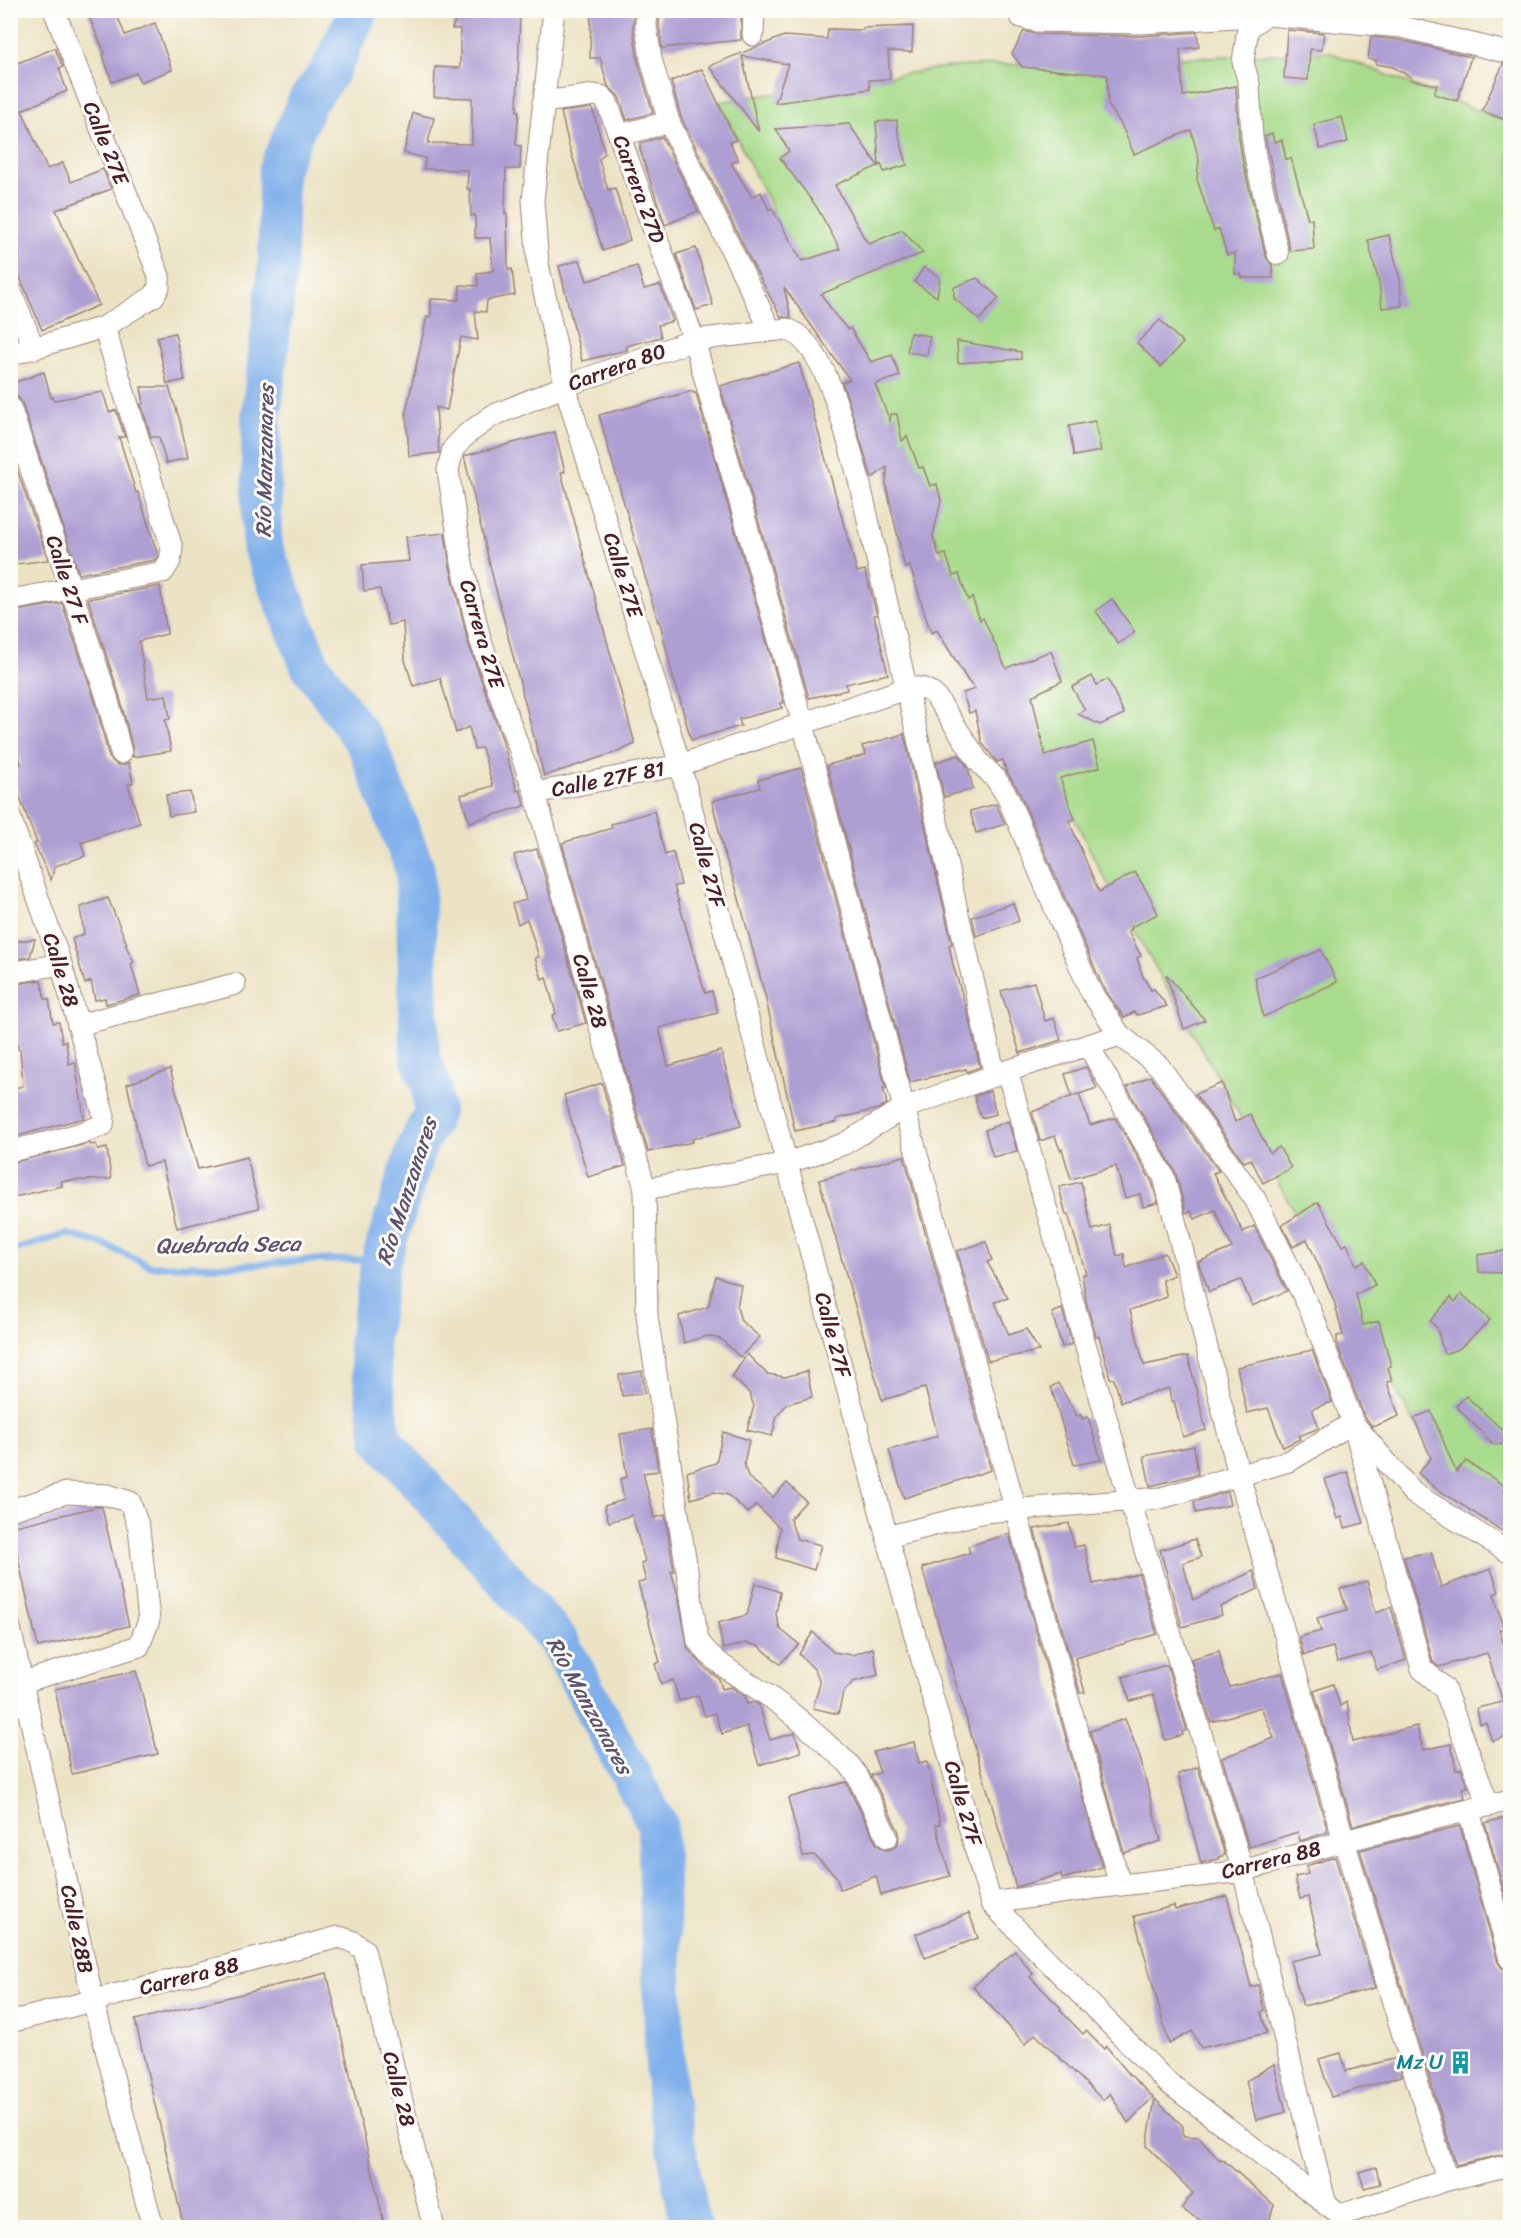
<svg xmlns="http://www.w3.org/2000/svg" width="1521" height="2238" viewBox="0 0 1521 2238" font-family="Sriracha,sans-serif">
	<rect width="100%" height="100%" fill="#fdfcf7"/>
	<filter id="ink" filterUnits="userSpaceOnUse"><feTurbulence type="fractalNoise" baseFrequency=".0167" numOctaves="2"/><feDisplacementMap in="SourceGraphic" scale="12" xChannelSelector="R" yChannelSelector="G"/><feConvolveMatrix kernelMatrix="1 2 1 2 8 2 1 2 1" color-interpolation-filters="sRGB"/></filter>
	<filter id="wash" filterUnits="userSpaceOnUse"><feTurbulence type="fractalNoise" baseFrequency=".008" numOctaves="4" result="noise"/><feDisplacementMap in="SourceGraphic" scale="24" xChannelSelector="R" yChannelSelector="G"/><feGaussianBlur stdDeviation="1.35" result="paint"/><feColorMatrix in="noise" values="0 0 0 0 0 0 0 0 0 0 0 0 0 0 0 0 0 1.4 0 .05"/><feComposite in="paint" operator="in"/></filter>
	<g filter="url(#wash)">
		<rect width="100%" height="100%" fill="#ece3c4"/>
		<!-- green -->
		<polygon fill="#a8db8b" stroke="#797d5b" stroke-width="1.5" points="1329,52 1510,123 1510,1507 1447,1480 1099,868 719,102 949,67"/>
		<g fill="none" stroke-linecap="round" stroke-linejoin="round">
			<!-- stream -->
			<polyline stroke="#80b0eb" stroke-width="7" points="10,1251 67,1234 103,1244 151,1266 235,1266 308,1260 381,1260"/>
			<!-- river -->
			<polyline stroke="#80b0eb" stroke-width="40" points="359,10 328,74 308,100 278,169 278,265 261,417 262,546 310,665 368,747 415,869 420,1057 431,1085 434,1112 416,1149 381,1260 368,1345 382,1440 558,1640 657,1824 666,2092 691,2228"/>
		</g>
		<g id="blocks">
			<!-- building -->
			<g fill="#ae9fd3">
				<polygon points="86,10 115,10 125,35 155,23 172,70 140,82 136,73 112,82 103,55 105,54"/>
				<polygon points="458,10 520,10 517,111 519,111 516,145 521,146 520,169 506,169 505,214 507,214 508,270 512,269 515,295 487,300 486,312 475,311 478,340 461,337 447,410 436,407 439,453 409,456 406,411 427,316 431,317 431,299 459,300 460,285 478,286 477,273 493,271 490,238 475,238 475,215 471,216 470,189 467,189 468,170 424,169 425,158 404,153 413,113 434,118 428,143 472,144 472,98 434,97 435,67 460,68 460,29 452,29"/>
				<polygon points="591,10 634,10 633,28 638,61 653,113 627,120 619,97 608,86 600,58 590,58"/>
				<polygon points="660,10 741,10 741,40 662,48 659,25"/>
				<polygon points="913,26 912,52 888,51 890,79 869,80 870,89 775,103 788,64 742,56 759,132 709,66 784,36 827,39 828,29 863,30 863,28"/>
				<polygon points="1287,30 1324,33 1322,50 1310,49 1308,80 1284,78"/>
				<polygon points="1024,31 1035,34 1141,36 1197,32 1199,47 1180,49 1183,96 1236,86 1239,138 1243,163 1266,257 1272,265 1273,278 1242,278 1241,274 1235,274 1235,253 1227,255 1219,229 1214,231 1197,179 1199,160 1191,130 1134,154 1121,124 1108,105 1107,75 1022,67 1012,54"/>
				<polygon points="1371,37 1400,40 1471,57 1457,101 1434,94 1437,85 1411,80 1411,77 1393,67 1376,64 1376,60 1368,59"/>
				<polygon points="55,48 63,67 59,68 67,91 22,110 47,169 63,163 71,182 103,169 111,189 56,210 99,305 42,330 10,253 10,66"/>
				<polygon points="1503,64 1510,65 1510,122 1482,111"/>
				<polygon points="702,69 736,140 730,142 738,160 731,163 752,197 761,192 769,210 772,208 802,261 840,249 816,206 780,158 789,151 776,129 849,124 878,166 835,185 865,239 869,244 902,230 923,253 821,294 835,315 848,330 850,328 871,362 892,355 900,376 875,384 890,421 891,414 897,414 902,441 907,436 919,468 923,467 930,486 937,484 941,500 933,536 939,556 946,554 953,576 959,574 968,600 972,597 980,620 983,618 1006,668 1051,651 1062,681 1032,696 1045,755 1093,741 1100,767 1060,778 1075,819 1069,821 1099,892 1135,872 1149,895 1158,914 1131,927 1132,929 1128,931 1141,956 1137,958 1143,977 1151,990 1154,989 1167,1006 1138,1015 1134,1012 1124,1018 1102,985 1019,791 1006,771 1003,760 997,762 982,743 975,711 969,713 963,693 975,689 968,681 937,630 931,633 910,566 905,568 886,485 887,467 872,478 842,382 850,380 784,287 791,318 781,317 753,265 681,117 671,81"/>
				<polygon points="592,108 605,153 599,159 608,190 615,188 630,240 603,251 569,146 561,112"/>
				<polygon points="1342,117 1348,142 1320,149 1314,124"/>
				<polygon points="897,120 898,132 907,165 884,172 881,164 879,166 876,122"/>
				<polygon points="1272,133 1274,142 1282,140 1286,159 1291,158 1308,219 1312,219 1314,249 1290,251 1265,136"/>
				<polygon points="662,137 698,211 665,225 640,150 640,143"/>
				<polygon points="1389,235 1400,280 1402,306 1382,308 1379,283 1368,240"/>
				<polygon points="696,248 713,305 696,310 676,254"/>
				<polygon points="580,260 587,281 637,266 644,289 660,285 673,321 658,325 661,337 626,346 627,350 582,361 559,266"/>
				<polygon points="924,267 940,278 937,297 914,282"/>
				<polygon points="977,278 999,298 979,320 954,298 954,287"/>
				<polygon points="1160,320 1183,343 1161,367 1137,343"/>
				<polygon points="175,333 185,380 167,384 157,337"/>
				<polygon points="910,333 930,336 927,355 907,352"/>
				<polygon points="957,341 1021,352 1021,359 958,363"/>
				<polygon points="799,363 857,572 865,570 877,615 874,615 888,674 846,684 847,690 809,698 720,386"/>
				<polygon points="44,372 51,398 53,397 54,400 103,392 109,412 116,410 125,437 119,437 136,493 138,492 154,543 158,556 155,560 79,574 22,403 18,397 10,395 10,384"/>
				<polygon points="141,387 169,387 180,421 188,458 166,463 159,437 151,437 141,404 144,403"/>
				<polygon points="693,391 693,393 696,393 784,703 781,703 782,708 739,719 741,726 691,740 675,682 674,682 660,622 658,622 599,415"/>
				<polygon points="1095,421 1101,451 1074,456 1069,426"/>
				<polygon points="555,432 565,472 561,472 635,744 620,751 544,776 494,582 464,456"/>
				<polygon points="10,449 48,560 10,565"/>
				<polygon points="445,533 450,566 468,642 502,739 517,791 520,790 525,806 469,822 461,795 493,786 482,748 474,749 469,727 456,733 440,678 413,686 405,660 403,622 388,625 380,589 364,591 362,565 409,561 406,537"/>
				<polygon points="160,586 167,634 139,641 148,698 166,695 170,719 165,720 171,751 133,757 133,750 119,694 88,599"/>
				<polygon points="1112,599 1135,632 1118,644 1096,611"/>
				<polygon points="62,603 95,701 109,757 117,765 124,765 129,763 133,783 128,784 140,823 81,843 85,856 55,866 51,880 34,844 37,843 14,782 15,765 21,764 10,717 10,612"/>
				<polygon points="1092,676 1097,685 1108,679 1124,714 1100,725 1078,714 1085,710 1072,687"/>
				<polygon points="904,734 952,944 949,945 953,965 966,1007 980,1067 967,1072 966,1069 910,1082 827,765 866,755 862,746"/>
				<polygon points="959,755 968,768 973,789 944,797 936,762"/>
				<polygon points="801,768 886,1088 883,1088 887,1104 878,1109 836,1119 837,1122 795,1131 765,995 735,884 724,852 712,801 760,788 758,780"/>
				<polygon points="190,792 194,812 169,816 166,795"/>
				<polygon points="996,804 1005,824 976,833 970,811"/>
				<polygon points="654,811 665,855 673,852 681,885 674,886 705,993 712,991 718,1013 659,1028 668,1066 721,1051 741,1126 692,1139 693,1142 648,1152 562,843 612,828 611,824"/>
				<polygon points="537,849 586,1023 557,1031 552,1015 556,1014 546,977 542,979 535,958 539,957 527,919 518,924 512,904 526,900 514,855"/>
				<polygon points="108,898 127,944 125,944 134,962 131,964 140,995 106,1004 105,998 95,1000 91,981 85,984 72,939 84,934 80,907"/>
				<polygon points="1013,903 1019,921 976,936 972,917"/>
				<polygon points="35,939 30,957 10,960 10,942"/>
				<polygon points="1321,950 1337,982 1263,1017 1255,978"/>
				<polygon points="1166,975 1167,975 1205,1020 1184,1029"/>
				<polygon points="41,980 45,999 49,999 53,1023 59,1022 62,1042 66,1041 69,1064 75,1062 84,1118 10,1138 10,1089 23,1086 20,1049 18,1049 16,1028 10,1029 10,985"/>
				<polygon points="1034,982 1045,1021 1054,1018 1061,1040 1020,1053 1001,991"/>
				<polygon points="1086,1067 1097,1088 1079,1094 1090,1125 1115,1118 1152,1182 1158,1203 1143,1207 1140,1194 1125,1198 1116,1166 1071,1179 1062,1149 1060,1150 1055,1136 1040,1141 1032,1112 1078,1094 1072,1096 1065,1074"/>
				<polygon points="170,1069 198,1169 247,1157 259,1208 177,1228 162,1162 145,1166 127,1084"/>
				<polygon points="1150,1076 1219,1171 1213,1173 1243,1232 1254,1226 1287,1291 1252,1306 1241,1280 1209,1292 1198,1262 1232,1248 1215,1210 1195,1219 1191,1211 1186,1213 1175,1171 1127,1087"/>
				<polygon points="602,1083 625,1166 588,1177 564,1095"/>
				<polygon points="1222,1083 1235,1122 1250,1114 1270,1153 1279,1147 1291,1168 1263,1183 1251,1159 1244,1162 1195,1094"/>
				<polygon points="990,1091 996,1114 981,1118 974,1096"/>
				<polygon points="1008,1121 1017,1151 993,1157 985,1130"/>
				<polygon points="90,1143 91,1145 96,1144 98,1150 107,1148 111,1179 61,1181 62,1186 10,1198 10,1163"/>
				<polygon points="904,1156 991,1470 904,1498 889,1450 938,1436 925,1388 882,1400 819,1180"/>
				<polygon points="1081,1182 1092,1230 1110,1225 1117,1256 1124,1254 1126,1268 1165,1253 1174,1275 1162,1280 1167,1297 1130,1310 1144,1365 1188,1356 1206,1430 1183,1437 1174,1401 1171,1401 1169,1388 1121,1402 1114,1379 1110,1378 1099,1336 1096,1337 1086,1301 1082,1274 1086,1274 1068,1214 1066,1215 1059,1187"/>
				<polygon points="1318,1202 1343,1246 1347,1244 1356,1265 1364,1261 1375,1285 1356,1294 1363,1325 1379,1321 1391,1366 1388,1367 1392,1381 1387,1382 1399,1416 1373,1427 1364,1416 1337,1344 1337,1336 1343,1335 1334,1301 1307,1239 1293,1247 1282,1225"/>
				<polygon points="986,1242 992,1260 987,1262 1008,1298 995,1302 1009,1335 1026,1329 1039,1351 988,1361 957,1251"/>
				<polygon points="1505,1251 1503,1273 1479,1272 1478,1255"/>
				<polygon points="716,1276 741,1285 737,1307 741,1321 760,1337 740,1357 721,1339 707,1336 684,1343 679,1316 708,1307"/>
				<polygon points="1462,1294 1490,1320 1459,1349 1444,1354 1437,1328 1430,1321 1451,1297 1455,1302"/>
				<polygon points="1062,1309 1072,1344 1062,1347 1052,1313"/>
				<polygon points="1312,1350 1332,1402 1312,1409 1319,1428 1299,1436 1300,1439 1283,1447 1268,1408 1247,1413 1237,1367"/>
				<polygon points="747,1354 767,1374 785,1377 807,1371 812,1397 787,1404 777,1416 772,1436 747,1430 754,1406 749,1393 732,1377"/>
				<polygon points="642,1371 645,1393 622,1396 619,1375"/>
				<polygon points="1058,1383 1077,1416 1081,1415 1082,1419 1088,1417 1101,1460 1074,1465 1051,1387"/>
				<polygon points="1466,1396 1510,1437 1510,1445 1493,1444 1456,1406"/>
				<polygon points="1431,1411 1456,1472 1466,1461 1505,1486 1504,1492 1510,1496 1510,1536 1434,1487 1418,1473 1431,1458 1414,1418"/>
				<polygon points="652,1429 658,1471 643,1473 654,1518 665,1515 674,1571 671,1571 678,1595 688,1649 705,1668 719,1679 722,1689 731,1687 745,1696 747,1704 754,1702 759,1705 770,1740 795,1733 801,1752 759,1765 747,1726 722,1734 715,1713 705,1716 698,1695 679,1701 673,1680 661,1684 655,1664 660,1662 638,1583 646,1581 641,1563 645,1561 632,1515 609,1522 604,1506 624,1500 620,1479 627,1477 620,1434"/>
				<polygon points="723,1432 749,1440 744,1463 748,1477 773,1497 787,1483 806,1501 790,1519 797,1539 821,1545 814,1570 776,1558 780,1528 756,1505 748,1513 728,1495 714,1492 691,1499 687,1472 716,1463"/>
				<polygon points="1194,1446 1198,1474 1150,1486 1144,1456"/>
				<polygon points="1348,1472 1364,1523 1345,1528 1342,1517 1337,1519 1325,1479"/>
				<polygon points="1227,1492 1230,1505 1196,1513 1194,1502"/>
				<polygon points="96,1507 102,1507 129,1626 38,1647 11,1527"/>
				<polygon points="1069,1523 1074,1547 1084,1545 1093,1584 1139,1574 1157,1634 1075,1658 1085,1692 1080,1693 1034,1529"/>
				<polygon points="1009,1534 1102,1867 1062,1879 1061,1874 1016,1887 922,1568 970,1553 968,1546"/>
				<polygon points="1195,1539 1201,1557 1183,1563 1193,1600 1253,1571 1258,1589 1220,1607 1222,1615 1182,1627 1160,1550"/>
				<polygon points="1431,1552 1441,1587 1491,1569 1499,1592 1494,1594 1504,1629 1499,1630 1510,1663 1510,1735 1492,1741 1486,1723 1480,1724 1477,1708 1503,1702 1487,1653 1439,1667 1433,1662 1404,1557"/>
				<polygon points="1367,1581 1376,1613 1391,1607 1406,1660 1377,1670 1371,1653 1337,1662 1333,1647 1304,1655 1299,1637 1321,1631 1317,1618 1347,1610 1340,1589"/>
				<polygon points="755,1583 780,1592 776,1614 780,1629 799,1644 780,1664 759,1646 746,1643 723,1649 718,1623 747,1615"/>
				<polygon points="813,1632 833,1652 852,1655 873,1648 878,1675 853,1682 843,1693 838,1714 813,1708 820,1683 815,1670 799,1654"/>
				<polygon points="1219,1651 1223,1671 1230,1687 1282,1673 1328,1832 1300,1841 1298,1832 1249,1847 1222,1758 1274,1738 1261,1707 1211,1722 1191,1659"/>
				<polygon points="1167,1665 1187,1730 1182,1732 1183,1735 1165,1740 1154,1695 1130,1701 1123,1677"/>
				<polygon points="136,1671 158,1754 72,1774 55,1689"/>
				<polygon points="1333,1684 1340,1706 1347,1702 1353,1742 1417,1726 1423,1750 1451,1744 1456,1770 1461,1769 1468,1787 1462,1788 1465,1798 1353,1826 1314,1691"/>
				<polygon points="1125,1719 1139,1754 1161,1841 1124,1853 1090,1731"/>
				<polygon points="914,1742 919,1763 927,1761 940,1824 936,1825 950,1876 881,1895 876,1876 840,1889 836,1876 814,1855 803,1856 788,1798 846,1782 876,1843 885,1850 892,1849 898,1844 899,1832 871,1775 880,1773 873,1752"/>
				<polygon points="1198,1767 1225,1855 1218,1857 1219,1859 1201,1863 1178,1774"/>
				<polygon points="1510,1816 1510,1913 1485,1823"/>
				<polygon points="1460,1826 1498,1962 1502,1968 1510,1971 1510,2153 1456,2165 1360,1850"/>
				<polygon points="1335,1857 1375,1988 1303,2006 1290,1961 1322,1954 1308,1897 1300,1899 1295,1877 1308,1874 1306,1866"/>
				<polygon points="1227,1896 1251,1987 1258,1985 1264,2010 1261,2012 1267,2033 1201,2048 1192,2031 1169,2044 1134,1916 1174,1906 1175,1910"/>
				<polygon points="969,1913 978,1938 925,1958 916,1934"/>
				<polygon points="1015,1951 1033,1974 1030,1977 1061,2008 1060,2010 1083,2034 1086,2031 1104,2049 1106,2046 1129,2074 1153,2097 1128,2123 1110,2093 1103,2100 1035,2034 1025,2044 973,1987"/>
				<polygon points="327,1973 385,2228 184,2228 135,2020"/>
				<polygon points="1341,2053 1346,2071 1397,2058 1402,2076 1331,2097 1319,2059"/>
				<polygon points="1274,2064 1286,2112 1256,2120 1246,2081"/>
				<polygon points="1155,2099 1183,2126 1183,2136 1199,2137 1220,2160 1222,2159 1274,2205 1267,2228 1214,2228 1181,2209 1193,2193 1147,2146"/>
				<polygon points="1376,2167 1380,2184 1364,2188 1359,2172"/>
			</g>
		</g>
	</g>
	<g filter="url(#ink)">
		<use href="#blocks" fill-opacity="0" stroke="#9b8178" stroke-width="1.5"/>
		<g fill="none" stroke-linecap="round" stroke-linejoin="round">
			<defs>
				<g id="street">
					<polyline points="554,10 533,201 538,264 565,386 680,765 887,1537 991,1903 1166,2081 1341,2215 1447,2180 1510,2165"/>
					<polyline points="647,10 646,26 651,59 669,122 770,329"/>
					<polyline points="1017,10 1021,17 1035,21 1141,23 1267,15 1402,27 1510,53"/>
					<polyline points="1267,14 1248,28 1243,62 1249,84 1252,137 1256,161 1278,254"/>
					<polyline points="753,35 754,10"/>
					<polyline points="543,102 595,95 601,96 607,102 694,340 803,724 904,1108 1120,1885"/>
					<polyline points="620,135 669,122"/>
					<polyline points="10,289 34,349"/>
					<polyline points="10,355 104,327 154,296 159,287 159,276 54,10"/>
					<polyline points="10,407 107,697 121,753"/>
					<polyline points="10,600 163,572 170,561 172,548 104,327"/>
					<path d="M535,793l145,-28 228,-77c13,-1 19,0 28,9l43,65 17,17 11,17 84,196 29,43"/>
					<path d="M10,817l51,147 43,152 -1,9c-30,12 -61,19 -93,26"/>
					<polyline points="10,973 61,964"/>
					<polyline points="78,1025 235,984"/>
					<polyline points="1088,1045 1164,1177 1239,1475 1344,1841 1447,2180"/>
					<polyline points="1007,1071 1130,1501 1243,1871 1326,2205"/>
					<polyline points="645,1189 787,1163 844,1144 904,1108 1007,1071 1120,1035 1159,1066 1255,1199 1311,1311 1353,1423 1413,1493 1510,1553"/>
					<polyline points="10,1510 66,1493 108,1495 130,1502 139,1528 149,1620 139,1646 11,1686"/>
					<polyline points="887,1537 984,1512 1161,1498 1289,1461 1353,1423 1422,1669 1444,1688 1489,1806"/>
					<polyline points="10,1628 93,2000 153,2228"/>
					<polyline points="1469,1811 1510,1959"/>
					<path d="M887,1837l-30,-62 -9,-12c-25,-21 -48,-45 -74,-63 -26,-19 -57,-33 -76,-59l-51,-325 -2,-127 -110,-396 -55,-154 -18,-76 -14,-93 5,-21 14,-15 25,-18 73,-30 129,-46 93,-11c40,14 59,108 71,147l137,600"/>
					<polyline points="991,1903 1095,1888 1243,1871 1344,1841 1510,1800"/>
					<polyline points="10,2022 339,1937 352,1941 364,1950 434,2228"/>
				</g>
			</defs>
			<!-- street casing -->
			<use href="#street" stroke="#9b8178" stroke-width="23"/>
			<!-- street -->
			<use href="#street" stroke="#fff" stroke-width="21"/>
		</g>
	</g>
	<!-- icons -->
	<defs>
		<symbol id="building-bare" viewBox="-9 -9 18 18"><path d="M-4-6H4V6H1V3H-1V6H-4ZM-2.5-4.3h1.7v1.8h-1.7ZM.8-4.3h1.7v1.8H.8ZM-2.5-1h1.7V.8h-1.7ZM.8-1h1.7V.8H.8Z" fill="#0f9aa8" stroke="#fdfcf7" stroke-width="2.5" paint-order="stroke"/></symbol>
	</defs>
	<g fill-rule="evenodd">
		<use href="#building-bare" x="1444" y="2046" width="33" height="33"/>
	</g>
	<g text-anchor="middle" stroke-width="6" stroke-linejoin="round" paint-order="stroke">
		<!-- street labels -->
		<g font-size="21" fill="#4a1f2b" stroke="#fdfcf7">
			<text transform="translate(106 143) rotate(68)" y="7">Calle 27E</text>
			<text transform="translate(639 189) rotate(70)" y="7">Carrera 27D</text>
			<text transform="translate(617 367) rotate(-20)" y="7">Carrera 80</text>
			<text transform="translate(623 575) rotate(73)" y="7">Calle 27E</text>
			<text transform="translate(67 580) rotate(72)" y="7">Calle 27 F</text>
			<text transform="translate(482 634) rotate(74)" y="7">Carrera 27E</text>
			<text transform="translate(608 779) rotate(-11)" y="7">Calle 27F 81</text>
			<text transform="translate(707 865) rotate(75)" y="7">Calle 27F</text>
			<text transform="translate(61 970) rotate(73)" y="7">Calle 28</text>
			<text transform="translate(590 991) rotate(74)" y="7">Calle 28</text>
			<text transform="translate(833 1335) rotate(75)" y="7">Calle 27F</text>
			<text transform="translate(963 1803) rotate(74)" y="7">Calle 27F</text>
			<text transform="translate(1271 1860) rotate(-14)" y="7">Carrera 88</text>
			<text transform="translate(77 1929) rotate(78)" y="7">Calle 28B</text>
			<text transform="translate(189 1976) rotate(-14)" y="7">Carrera 88</text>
			<text transform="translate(399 2089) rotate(76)" y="7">Calle 28</text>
		</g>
		<!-- culture labels -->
		<g font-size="21" fill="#0d838f" stroke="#fdfcf7" text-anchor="end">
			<text x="1443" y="2069">Mz U</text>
		</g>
		<!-- water labels -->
		<g font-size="22" font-style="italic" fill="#5d526e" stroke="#fdfcf7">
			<text transform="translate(264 461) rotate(-89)" y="8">Río Manzanares</text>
			<text transform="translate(406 1191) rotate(-72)" y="8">Río Manzanares</text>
			<text transform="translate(228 1244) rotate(-1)" y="8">Quebrada Seca</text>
			<text transform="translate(590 1705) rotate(61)" y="8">Río Manzanares</text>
		</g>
	</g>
	<!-- margin -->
	<rect width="1521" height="2238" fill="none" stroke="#fdfcf7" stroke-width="36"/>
</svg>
